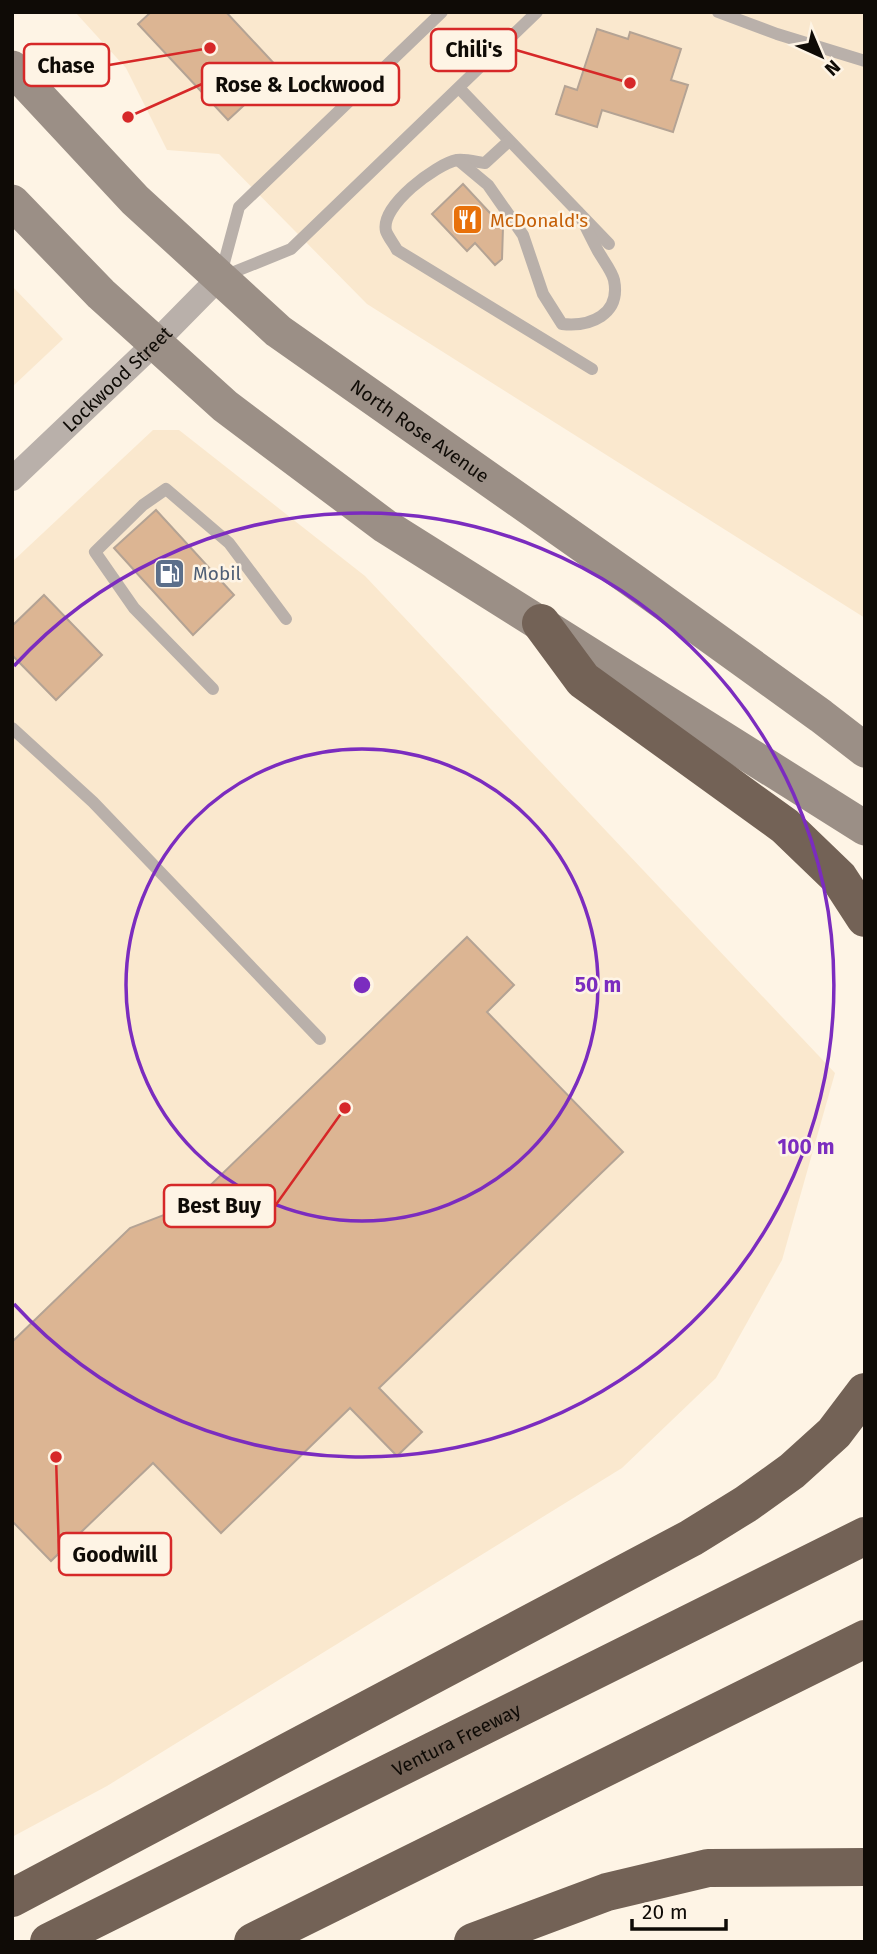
<svg xmlns="http://www.w3.org/2000/svg" width="877" height="1954" viewBox="0 0 877 1954" font-family="'Fira Sans',sans-serif">
	<rect width="100%" height="100%" fill="#fef4e5"/>
	<!-- built -->
	<g fill="#fae8ce">
		<polygon points="75,12 865,12 865,618 367,304 219,154 167,150 126,68"/>
		<polygon points="12,286 63,339 12,387"/>
		<polygon points="153,430 179,430 365,576 835,1073 782,1260 716,1378 622,1468 107,1786 12,1837 12,562"/>
	</g>
	<!-- building -->
	<g fill="#dcb593" stroke="#b4a394" stroke-width="2">
		<polygon points="151,12 226,12 281,71 228,120 138,24"/>
		<polygon points="597,29 628,39 630,32 681,49 671,80 688,85 673,132 602,110 597,127 556,114 565,86 577,90"/>
		<polygon points="463,184 503,227 502,259 495,265 475,243 467,251 432,214"/>
		<polygon points="156,510 234,595 193,635 114,548"/>
		<polygon points="44,595 102,655 56,700 12,655 12,626"/>
		<polygon points="467,937 514,985 487,1012 623,1152 379,1388 422,1432 397,1456 350,1408 221,1533 153,1463 51,1561 12,1521 12,1342 130,1228 190,1205"/>
	</g>
	<g fill="none" stroke-linecap="round" stroke-linejoin="round">
		<!-- service -->
		<g stroke="#b9b0aa" stroke-width="12">
			<polyline points="718,12 777,34 865,61"/>
			<polyline points="459,88 609,244"/>
			<path d="M509,141l-24,22c-8,-1 -19,-4 -28,-3 -21,4 -77,46 -71,71 2,6 8,13 11,19l195,119"/>
			<path d="M458,160l30,25 35,50 20,59 19,30c28,3 59,-9 52,-44 -2,-9 -11,-20 -16,-29 -7,-13 -13,-26 -20,-39"/>
			<polyline points="221,274 239,207 442,12"/>
			<polyline points="224,276 291,249 537,12"/>
			<polyline points="213,689 134,608 95,552 143,505 166,489 229,543 286,619"/>
			<polyline points="12,728 93,802 320,1039"/>
		</g>
		<!-- minor -->
		<path stroke="#b9b0aa" stroke-width="24" id="s1" d="M12,479l142,-135 66,-67"/>
		<!-- secondary -->
		<g stroke="#9b8f86" stroke-width="35">
			<path id="s2" d="M12,68l123,132 143,131 357,251 186,134 44,34"/>
			<polyline points="12,202 101,294 225,406 385,526 865,828"/>
		</g>
		<!-- motorway -->
		<g stroke="#736256" stroke-width="38">
			<polyline points="541,623 583,680 785,826 839,878 865,918"/>
			<polyline points="12,1898 691,1538 746,1504 792,1471 834,1433 865,1392"/>
			<path id="s3" d="M49,1942l816,-406"/>
			<polyline points="253,1942 865,1639"/>
			<polyline points="473,1942 607,1892 708,1868 865,1867"/>
		</g>
	</g>
	<!-- distance rings -->
	<g fill="none" stroke="#7b2cbf" stroke-width="3.5">
		<circle cx="362" cy="985" r="236"/>
		<path d="M14 666A472 472 0 1 1 14 1304"/>
	</g>
	<!-- icons -->
	<defs>
		<symbol id="restaurant-square" viewBox="-11 -11 22 22"><rect x="-9" y="-9" width="18" height="18" rx="4" fill="#e8710a" stroke="#fef4e5"/><path d="M-5-6h1v4h1v-4h1v4h1v-4h1v5L-1.5 .5V6h-2V.5L-5-1ZM5-6V6H3V1.5H1.5Q1.5-4 5-6Z" fill="#fff"/></symbol>
		<symbol id="fuel-square" viewBox="-11 -11 22 22"><rect x="-9" y="-9" width="18" height="18" rx="4" fill="#5c6f8a" stroke="#fef4e5"/><path d="M-5.5-6h7V0h2V4h1.3V-2.5L3-4.5l.8-.8L6-3V5H2.5V1h-1V6h-7ZM-4.2-4.7v3.2H.2V-4.7Z" fill="#fff"/></symbol>
	</defs>
	<g fill-rule="evenodd">
		<use href="#restaurant-square" x="450" y="202" width="35" height="35"/>
		<use href="#fuel-square" x="152" y="556" width="35" height="35"/>
	</g>
	<g text-anchor="middle" stroke-width="5" stroke-linejoin="round" paint-order="stroke">
		<!-- food labels -->
		<g font-size="19" fill="#c56008" stroke="#fef4e5" text-anchor="start">
			<text x="490" y="227">McDonald's</text>
		</g>
		<!-- street labels -->
		<g font-size="19" fill="#0f0b06" stroke="#fef4e5">
			<text dy="7" stroke="none"><textPath href="#s1" startOffset="145">Lockwood Street</textPath></text>
			<text dy="7" stroke="none"><textPath href="#s2" startOffset="548">North Rose Avenue</textPath></text>
			<text dy="7" stroke="none"><textPath href="#s3" startOffset="455">Ventura Freeway</textPath></text>
		</g>
		<!-- service labels -->
		<g font-size="19" fill="#4e5e75" stroke="#fef4e5" text-anchor="start">
			<text x="193" y="580">Mobil</text>
		</g>
	</g>
	<circle cx="362" cy="985" r="10" fill="#7b2cbf" stroke="#fef4e5" stroke-width="3.5"/>
	<g font-size="21" text-anchor="middle" font-weight="bold" fill="#7b2cbf" stroke="#fef4e5" stroke-width="5" stroke-linejoin="round" paint-order="stroke">
		<text x="598" y="992">50 m</text>
		<text x="806" y="1154">100 m</text>
	</g>
	<!-- callouts -->
	<path fill="none" stroke="#d62828" stroke-width="2.5" d="M630 83L516 50M210 48L109 65M128 117L202 84M345 1108L275 1206M56 1457L59 1554"/>
	<g fill="#d62828" stroke="#fef4e5" stroke-width="2.5">
		<circle cx="630" cy="83" r="7"/>
		<circle cx="210" cy="48" r="7"/>
		<circle cx="128" cy="117" r="7"/>
		<circle cx="345" cy="1108" r="7"/>
		<circle cx="56" cy="1457" r="7"/>
	</g>
	<g fill="#fef4e5" stroke="#d62828" stroke-width="2.5">
		<rect x="431" y="29" width="85" height="42" rx="7"/>
		<rect x="24" y="44" width="85" height="42" rx="7"/>
		<rect x="202" y="63" width="197" height="42" rx="7"/>
		<rect x="164" y="1185" width="111" height="42" rx="7"/>
		<rect x="59" y="1533" width="112" height="42" rx="7"/>
	</g>
	<g font-size="21" text-anchor="middle" font-weight="bold" fill="#0f0b06">
		<text x="474" y="57">Chili's</text>
		<text x="66" y="73">Chase</text>
		<text x="300" y="92">Rose &amp; Lockwood</text>
		<text x="219" y="1213">Best Buy</text>
		<text x="115" y="1562">Goodwill</text>
	</g>
	<!-- border -->
	<rect width="877" height="1954" fill="none" stroke="#0f0b06" stroke-width="28"/>
	<!-- north arrow -->
	<g transform="translate(821 56) rotate(136)" stroke="#fef4e5" stroke-width="5" paint-order="stroke">
	<path d="M0-5L12 26L0 18L-12 26Z" fill="#0f0b06"/>
	<text y="-10" font-size="19" font-weight="bold" text-anchor="middle" fill="#0f0b06">N</text>
	</g>
	<!-- scale -->
	<path d="M632 1919v10h94v-10" fill="none" stroke="#0f0b06" stroke-width="3.5"/>
	<text x="642" y="1919" font-size="21" fill="#0f0b06" stroke="#fef4e5" stroke-width="5" paint-order="stroke">20 m</text>
</svg>
